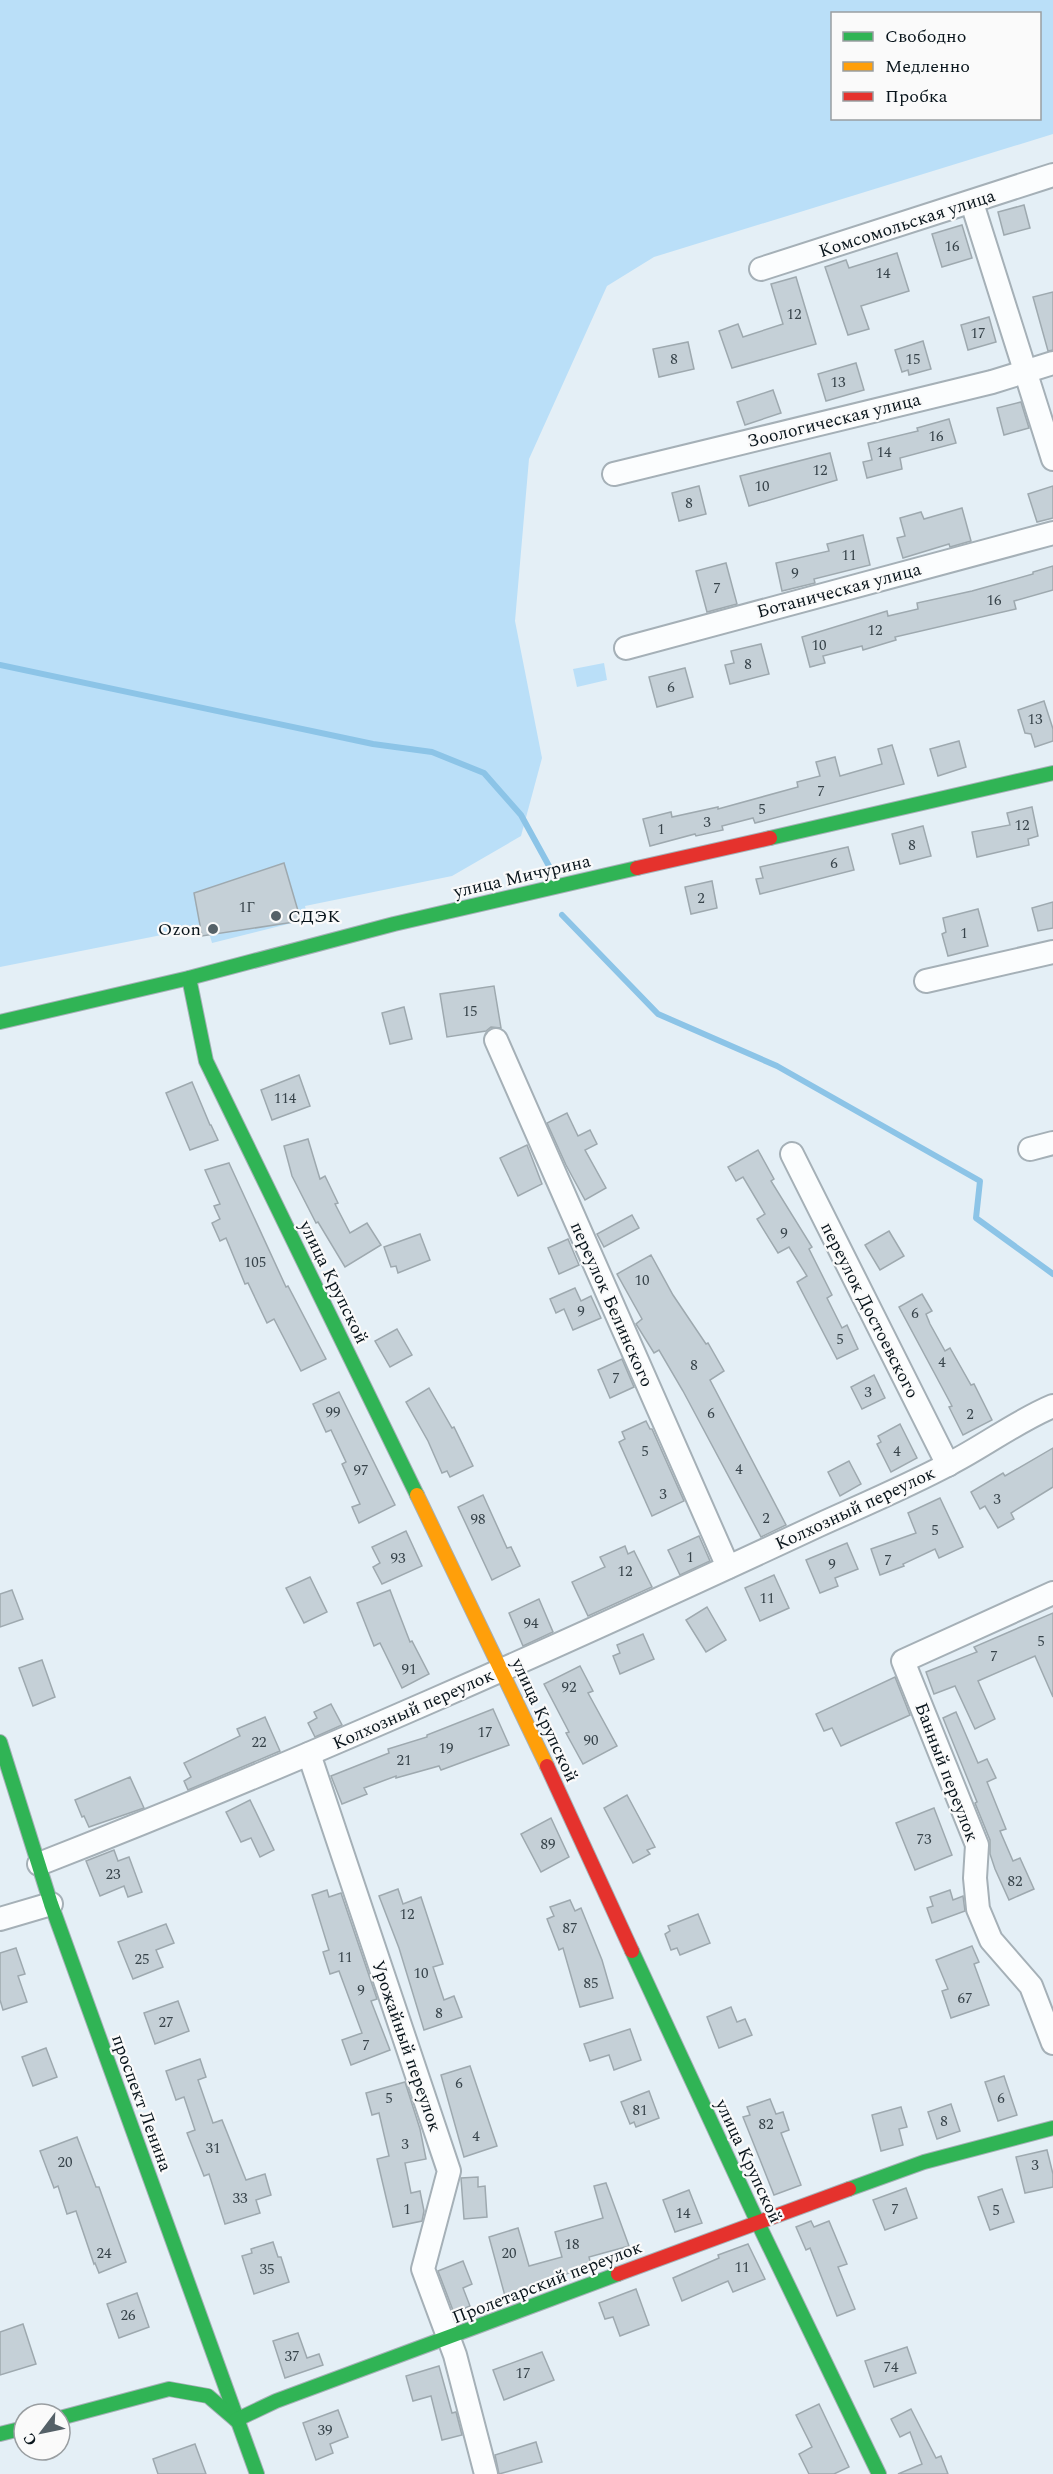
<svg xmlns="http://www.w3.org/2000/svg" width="1053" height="2474" viewBox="0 0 1053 2474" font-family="Spectral,serif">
	<rect width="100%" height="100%" fill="#e4eff6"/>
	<!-- green -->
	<g fill="#badff8" fill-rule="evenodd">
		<path d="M0,0h1053v134l-399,123 -47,29 -78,173 -14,162 27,137 -21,78 -69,40 -147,30 3,13 -96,24 -5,-17 -207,41zM832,14h208v104h-208z"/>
		<polygon points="604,663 607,680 577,687 573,669"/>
	</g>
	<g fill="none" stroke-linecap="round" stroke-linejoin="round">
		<!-- stream -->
		<g stroke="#8cc4e7" stroke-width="6">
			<polyline points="0,665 373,744 432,752 484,773 521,815 549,866"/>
			<polyline points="562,915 658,1014 777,1066 980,1181 976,1218 1053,1274"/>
		</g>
	</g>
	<!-- building -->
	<g fill="#c5d0d7" stroke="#9ea9af" stroke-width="1.5">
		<polygon points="1024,205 1030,228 1004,235 998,212"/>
		<polygon points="962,225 972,258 942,267 932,234"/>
		<polygon points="897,253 909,291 861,306 869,329 848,335 825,267 846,260 849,268"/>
		<polygon points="796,277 816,344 732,368 719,331 738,324 743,337 783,324 771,284"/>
		<polygon points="1053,292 1053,350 1048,351 1033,297"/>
		<polygon points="989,317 996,342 968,350 961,325"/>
		<polygon points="923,341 931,369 909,375 908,370 902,372 895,350"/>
		<polygon points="688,342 694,369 659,377 653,349"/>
		<polygon points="856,363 864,390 826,401 818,374"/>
		<polygon points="773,390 781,413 745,425 737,402"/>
		<polygon points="1021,402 1029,428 1004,435 997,408"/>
		<polygon points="949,419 956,443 900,458 902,469 867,478 863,462 872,460 868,443 918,431 917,428"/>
		<polygon points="830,453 837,480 749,506 740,476"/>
		<polygon points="699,486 706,514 679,521 672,493"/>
		<polygon points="1053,486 1053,518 1037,522 1028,494"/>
		<polygon points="962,508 971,541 950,547 949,544 903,558 897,538 905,536 900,518 921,512 924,519"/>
		<polygon points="863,535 870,565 814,579 815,583 782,591 776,563 829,551 827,544"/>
		<polygon points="726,563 737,604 707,612 696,571"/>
		<polygon points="1053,566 1053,590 1014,601 1016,609 895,637 896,640 863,650 862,646 823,656 825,663 810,667 802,637 887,611 888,616 918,609 917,603 972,591 1033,574 1033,572"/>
		<polygon points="761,644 769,674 730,684 725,665 734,663 731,651"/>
		<polygon points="685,668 693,697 657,707 649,677"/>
		<polygon points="1044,701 1053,729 1053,741 1035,747 1031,734 1025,733 1018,710"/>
		<polygon points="959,741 966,767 938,776 930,749"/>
		<polygon points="892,745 904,784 755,823 753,818 722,826 723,830 696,836 695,834 650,846 643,819 671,812 672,817 718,807 718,809 798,787 797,782 820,776 816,762 835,757 840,776 882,764 878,749"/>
		<polygon points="1032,807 1038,836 1028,839 1029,845 977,857 972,832 1010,825 1007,813"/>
		<polygon points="923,826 931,856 900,864 892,834"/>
		<polygon points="848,847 854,870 760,894 756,879 763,878 760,867"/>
		<polygon points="284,863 301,921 202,936 194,893"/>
		<polygon points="712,881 717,908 691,914 685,887"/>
		<polygon points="1053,902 1053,928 1038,931 1032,908"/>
		<polygon points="978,909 988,946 948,956 942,934 946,932 943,918"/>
		<polygon points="494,986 501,1028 491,1027 486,1031 447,1037 440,994"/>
		<polygon points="404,1007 412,1039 390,1044 382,1013"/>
		<polygon points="299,1075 310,1106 272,1120 261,1090"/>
		<polygon points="192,1082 210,1125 211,1125 218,1140 190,1150 166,1093"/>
		<polygon points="567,1113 578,1136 590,1130 597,1144 585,1150 606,1188 585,1200 566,1165 547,1123"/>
		<polygon points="308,1139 320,1179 325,1176 338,1203 335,1204 350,1233 367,1223 381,1245 345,1267 318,1222 316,1223 292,1176 284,1146"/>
		<polygon points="527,1145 542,1184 518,1196 500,1158"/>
		<polygon points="758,1150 774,1179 771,1181 812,1247 809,1249 832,1295 827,1298 842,1328 847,1325 858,1349 837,1359 797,1282 807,1276 789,1247 778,1253 757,1219 765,1214 743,1177 736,1181 728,1167"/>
		<polygon points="229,1163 286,1287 288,1286 326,1359 301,1371 274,1319 267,1323 248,1283 245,1284 226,1238 220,1241 212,1223 220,1219 214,1206 220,1204 205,1170"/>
		<polygon points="632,1215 639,1228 604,1247 597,1234"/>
		<polygon points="889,1231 904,1256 880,1270 865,1245"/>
		<polygon points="420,1234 430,1260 398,1273 396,1266 391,1267 384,1247"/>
		<polygon points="568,1239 579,1265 559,1274 548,1248"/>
		<polygon points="651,1255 673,1295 706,1344 708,1343 724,1371 710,1380 786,1525 761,1537 683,1391 659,1350 654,1353 636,1324 642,1319 617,1274"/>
		<polygon points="575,1288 581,1301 591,1296 601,1318 573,1330 564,1309 556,1313 550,1299"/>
		<polygon points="922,1294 932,1311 926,1314 930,1324 945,1351 950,1348 971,1385 974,1384 992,1420 963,1435 949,1407 952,1406 899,1307"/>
		<polygon points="397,1329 412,1355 390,1367 375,1341"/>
		<polygon points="622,1359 634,1387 610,1398 598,1370"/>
		<polygon points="874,1375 885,1398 862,1409 851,1387"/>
		<polygon points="429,1388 452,1428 454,1427 473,1466 450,1477 447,1471 442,1473 428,1441 406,1402"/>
		<polygon points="339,1392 395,1505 359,1523 352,1507 360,1504 342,1464 346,1462 331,1430 326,1432 313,1404"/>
		<polygon points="646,1421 650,1429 652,1429 684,1501 652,1516 619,1442 625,1439 622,1432"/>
		<polygon points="900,1424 917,1458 891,1472 877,1444 881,1442 878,1436"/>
		<polygon points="1053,1448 1053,1487 1011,1513 1014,1519 998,1528 985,1506 980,1509 971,1492 1003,1473 1005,1476"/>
		<polygon points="849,1461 861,1484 840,1496 828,1472"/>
		<polygon points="483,1495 507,1548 511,1547 520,1566 492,1580 458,1507"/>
		<polygon points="940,1498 963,1547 939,1558 935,1549 903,1564 904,1566 880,1575 871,1549 916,1533 908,1513"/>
		<polygon points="406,1531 422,1566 382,1584 373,1567 380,1563 372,1547"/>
		<polygon points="699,1536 710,1561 680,1575 668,1550"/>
		<polygon points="847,1543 858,1569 835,1578 838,1586 820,1593 806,1560"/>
		<polygon points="625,1546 628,1554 634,1551 652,1587 588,1616 572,1582 605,1567 600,1557"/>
		<polygon points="774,1575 789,1608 760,1621 745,1588"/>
		<polygon points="310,1577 327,1612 304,1623 286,1588"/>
		<polygon points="12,1590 23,1619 0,1627 0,1594"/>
		<polygon points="390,1590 410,1642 412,1641 429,1674 402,1688 380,1643 374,1646 357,1603"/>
		<polygon points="539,1599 553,1632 523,1646 509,1613"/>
		<polygon points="707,1607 726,1640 706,1652 686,1620"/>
		<polygon points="1053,1613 1053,1697 1035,1656 978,1681 995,1719 975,1729 955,1686 934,1694 926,1672 977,1652 974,1647"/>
		<polygon points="643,1634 654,1659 620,1674 613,1656 620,1653 617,1645"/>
		<polygon points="42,1660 55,1697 33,1706 19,1668"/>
		<polygon points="580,1666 593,1691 588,1693 617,1746 583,1764 566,1733 569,1732 544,1684"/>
		<polygon points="895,1677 910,1715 841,1746 832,1728 824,1731 816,1714"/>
		<polygon points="331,1704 342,1725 315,1737 308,1723 317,1718 314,1712"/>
		<polygon points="493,1709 509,1745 441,1770 439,1766 396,1778 396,1776 364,1788 367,1794 342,1804 331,1776 389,1753 388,1749 427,1737 427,1735"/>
		<polygon points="956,1712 978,1763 987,1759 996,1778 987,1782 1006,1829 1000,1831 1013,1861 1020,1858 1034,1889 1009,1900 995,1869 990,1854 990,1840 975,1803 977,1802 943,1718"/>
		<polygon points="265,1717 280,1751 188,1790 184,1781 191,1777 184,1763 240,1736 237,1729"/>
		<polygon points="130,1777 144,1808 89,1827 84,1816 82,1817 75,1800"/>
		<polygon points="627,1795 655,1847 647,1850 650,1854 633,1863 604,1808"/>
		<polygon points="250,1800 274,1850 260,1857 251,1838 241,1842 226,1812"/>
		<polygon points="934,1808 952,1855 915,1870 896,1823"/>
		<polygon points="551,1818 569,1857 541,1872 521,1834"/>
		<polygon points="114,1850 118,1861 129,1857 142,1892 128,1897 124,1886 100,1896 86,1861"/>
		<polygon points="398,1889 403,1904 421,1897 443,1964 433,1967 444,2000 454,1996 462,2017 424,2030 399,1948 379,1896"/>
		<polygon points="327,1890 329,1897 341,1893 377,1999 371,2001 390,2050 351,2065 342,2040 362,2033 339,1971 330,1974 323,1952 329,1950 312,1895"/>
		<polygon points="950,1890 953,1900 963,1896 965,1911 932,1923 927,1908 933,1906 930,1897"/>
		<polygon points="570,1900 575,1911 581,1908 602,1960 613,1998 580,2007 563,1948 559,1950 547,1919 554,1916 550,1907"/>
		<polygon points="698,1914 710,1943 680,1955 677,1948 671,1950 665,1934 670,1931 668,1926"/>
		<polygon points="166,1924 174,1943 156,1950 163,1967 133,1979 118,1942"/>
		<polygon points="972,1946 979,1962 974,1964 989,2005 951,2018 942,1991 948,1989 936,1960"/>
		<polygon points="16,1948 25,1974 18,1976 27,2002 3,2010 0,2000 0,1953"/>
		<polygon points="178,2001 189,2031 155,2044 144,2013"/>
		<polygon points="731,2007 737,2022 745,2019 752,2035 719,2048 707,2017"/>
		<polygon points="630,2029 641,2060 614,2070 609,2055 590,2061 584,2044"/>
		<polygon points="46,2048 57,2077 33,2086 22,2057"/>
		<polygon points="200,2059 206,2077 198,2080 213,2123 222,2120 246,2180 265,2174 271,2195 256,2200 260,2213 225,2224 209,2174 204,2176 187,2133 195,2130 184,2097 176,2100 166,2071"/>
		<polygon points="470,2066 497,2146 464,2157 441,2075"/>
		<polygon points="1004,2076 1017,2115 998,2121 985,2082"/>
		<polygon points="405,2082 420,2129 426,2159 405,2163 411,2193 420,2191 424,2211 422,2221 393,2227 377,2159 389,2156 379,2113 372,2115 366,2093"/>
		<polygon points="649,2091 659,2118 636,2127 634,2122 630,2124 621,2102"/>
		<polygon points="770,2099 776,2114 783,2112 789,2130 781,2133 801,2185 774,2195 743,2117 750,2115 747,2107"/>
		<polygon points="951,2104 960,2131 937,2139 928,2112"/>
		<polygon points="901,2107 907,2127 899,2129 903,2145 881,2151 872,2115"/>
		<polygon points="77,2137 96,2187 99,2187 126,2262 99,2273 95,2263 94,2264 76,2211 67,2214 58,2186 54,2188 40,2151"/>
		<polygon points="1047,2150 1053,2174 1053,2187 1025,2193 1016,2157"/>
		<polygon points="478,2177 478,2187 485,2186 487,2217 464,2219 461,2178"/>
		<polygon points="606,2183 629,2246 589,2257 591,2265 505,2296 489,2237 518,2228 529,2266 562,2257 555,2232 603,2218 594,2186"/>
		<polygon points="906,2188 917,2218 885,2230 873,2200"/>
		<polygon points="1002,2189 1014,2222 990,2230 978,2197"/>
		<polygon points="689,2190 702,2223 675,2232 663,2200"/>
		<polygon points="811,2221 814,2227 829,2221 847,2264 838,2267 855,2309 837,2316 810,2248 806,2250 796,2227"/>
		<polygon points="273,2242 278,2257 281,2257 289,2282 254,2294 242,2256 252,2253 251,2249"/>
		<polygon points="748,2244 765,2279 733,2292 728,2281 682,2301 673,2278 719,2258 718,2255"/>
		<polygon points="463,2261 472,2284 463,2288 470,2306 454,2313 438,2271"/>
		<polygon points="636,2289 649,2325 620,2336 613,2317 605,2319 599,2303"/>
		<polygon points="137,2293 149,2327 119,2338 107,2304"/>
		<polygon points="23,2324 36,2364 0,2375 0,2332"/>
		<polygon points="298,2333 307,2358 319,2354 323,2365 285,2378 273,2341"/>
		<polygon points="907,2347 916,2373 874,2387 865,2361"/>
		<polygon points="542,2352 554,2380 504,2400 493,2370"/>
		<polygon points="439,2366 452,2413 456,2412 462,2435 442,2440 431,2396 413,2401 406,2376"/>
		<polygon points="819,2404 849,2467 834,2474 809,2474 799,2454 812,2447 796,2415"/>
		<polygon points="911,2409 936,2458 941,2456 948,2474 898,2474 922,2464 910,2432 900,2437 891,2419"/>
		<polygon points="338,2410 348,2437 330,2444 333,2453 316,2460 303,2423"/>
		<polygon points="536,2442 542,2462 499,2474 495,2455"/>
		<polygon points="195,2444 206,2474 158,2474 153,2459"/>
	</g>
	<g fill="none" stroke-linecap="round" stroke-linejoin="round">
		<defs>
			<g id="street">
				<polyline points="972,203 1053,459"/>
				<polyline points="761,269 1053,175"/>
				<polyline points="614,474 992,382 1053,363"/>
				<polyline points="626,648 1053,533"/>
				<polyline points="926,981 1053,952"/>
				<polyline points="496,1040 728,1567"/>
				<polyline points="1030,1149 1053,1143"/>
				<polyline points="792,1154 948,1465"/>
				<polyline points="1053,1593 903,1661 977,1845 975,1878 978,1909 991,1940 1031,1986 1053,2043"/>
				<polyline points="309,1754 449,2171 423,2269 455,2355 486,2474"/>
				<path d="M39,1864c264,-103 523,-219 780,-339 44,-20 89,-39 132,-62 35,-18 66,-42 102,-57"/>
				<polyline points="0,1919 51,1904"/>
			</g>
			<g id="fast">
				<polyline points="770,838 1053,773"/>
				<polyline points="189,978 206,1061 417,1495"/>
				<polyline points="0,1022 189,978 394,924 637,868"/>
				<polyline points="0,1742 51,1904 257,2474"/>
				<polyline points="632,1951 757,2221 879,2474"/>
				<polyline points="849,2189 924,2162 1053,2128"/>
				<polyline points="60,2418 169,2389 208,2396 236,2420"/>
				<polyline points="236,2420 276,2401 618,2274"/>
				<polyline points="0,2434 24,2428"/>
			</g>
			<polyline id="slow" points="417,1495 547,1766"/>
			<g id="jam">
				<polyline points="637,868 770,838"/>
				<polyline points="547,1766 632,1951"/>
				<polyline points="618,2274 849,2189"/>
			</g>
		</defs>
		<!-- street casing -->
		<use href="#street" stroke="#a5b0b7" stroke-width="26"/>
		<!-- fast casing -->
		<use href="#fast" stroke="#a5b0b7" stroke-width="16"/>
		<!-- slow casing -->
		<use href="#slow" stroke="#a5b0b7" stroke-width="16"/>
		<!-- jam casing -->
		<use href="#jam" stroke="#a5b0b7" stroke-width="16"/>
		<!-- street -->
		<use href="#street" stroke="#fbfdfe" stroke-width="22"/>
		<!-- fast -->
		<use href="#fast" stroke="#30b455" stroke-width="14"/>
		<!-- slow -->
		<use href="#slow" stroke="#ff9f0a" stroke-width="14"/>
		<!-- jam -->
		<use href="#jam" stroke="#e5322d" stroke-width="14"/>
	</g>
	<!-- markers -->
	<g fill="#556168" stroke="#fafafa" stroke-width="2">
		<circle cx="276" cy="916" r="6"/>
		<circle cx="213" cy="929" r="6"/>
	</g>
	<g text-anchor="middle" stroke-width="4.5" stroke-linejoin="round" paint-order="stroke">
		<!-- number labels -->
		<g font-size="15" fill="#37434a">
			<text x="952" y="251">16</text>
			<text x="883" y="278">14</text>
			<text x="794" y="319">12</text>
			<text x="978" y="338">17</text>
			<text x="674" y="364">8</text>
			<text x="913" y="364">15</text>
			<text x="838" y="387">13</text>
			<text x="936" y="441">16</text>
			<text x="884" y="457">14</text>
			<text x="820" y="475">12</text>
			<text x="762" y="491">10</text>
			<text x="689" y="508">8</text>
			<text x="849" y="560">11</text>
			<text x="795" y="578">9</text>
			<text x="717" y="593">7</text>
			<text x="994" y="605">16</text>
			<text x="875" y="635">12</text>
			<text x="819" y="650">10</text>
			<text x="748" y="669">8</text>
			<text x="671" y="692">6</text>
			<text x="1035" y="724">13</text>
			<text x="821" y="796">7</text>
			<text x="762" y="814">5</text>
			<text x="707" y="827">3</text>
			<text x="1022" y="830">12</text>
			<text x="661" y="834">1</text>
			<text x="912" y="850">8</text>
			<text x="834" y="868">6</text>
			<text x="701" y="903">2</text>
			<text x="247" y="912">1Г</text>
			<text x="964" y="938">1</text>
			<text x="470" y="1016">15</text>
			<text x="285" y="1103">114</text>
			<text x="784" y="1238">9</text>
			<text x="255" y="1267">105</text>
			<text x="642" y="1285">10</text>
			<text x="581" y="1316">9</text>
			<text x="915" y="1318">6</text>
			<text x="840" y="1344">5</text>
			<text x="942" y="1367">4</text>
			<text x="694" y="1370">8</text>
			<text x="616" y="1383">7</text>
			<text x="868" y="1397">3</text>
			<text x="333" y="1417">99</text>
			<text x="711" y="1418">6</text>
			<text x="970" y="1419">2</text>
			<text x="645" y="1456">5</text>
			<text x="897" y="1456">4</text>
			<text x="739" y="1474">4</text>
			<text x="361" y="1475">97</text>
			<text x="663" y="1499">3</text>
			<text x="997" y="1504">3</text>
			<text x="766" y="1523">2</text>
			<text x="478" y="1524">98</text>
			<text x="935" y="1535">5</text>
			<text x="690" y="1562">1</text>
			<text x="398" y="1563">93</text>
			<text x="888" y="1565">7</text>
			<text x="832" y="1569">9</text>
			<text x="625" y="1576">12</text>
			<text x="767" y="1603">11</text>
			<text x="531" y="1628">94</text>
			<text x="1041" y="1646">5</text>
			<text x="994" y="1661">7</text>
			<text x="409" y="1674">91</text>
			<text x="569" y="1692">92</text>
			<text x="485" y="1737">17</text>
			<text x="591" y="1745">90</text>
			<text x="259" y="1747">22</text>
			<text x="446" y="1753">19</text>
			<text x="404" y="1765">21</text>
			<text x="924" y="1844">73</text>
			<text x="548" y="1849">89</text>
			<text x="113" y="1879">23</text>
			<text x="1015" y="1886">82</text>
			<text x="407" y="1919">12</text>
			<text x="570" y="1933">87</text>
			<text x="345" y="1962">11</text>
			<text x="142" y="1964">25</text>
			<text x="421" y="1978">10</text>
			<text x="591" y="1988">85</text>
			<text x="361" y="1995">9</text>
			<text x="965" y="2003">67</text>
			<text x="439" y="2018">8</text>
			<text x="166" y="2027">27</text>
			<text x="366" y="2050">7</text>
			<text x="459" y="2088">6</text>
			<text x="389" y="2103">5</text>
			<text x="1001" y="2103">6</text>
			<text x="640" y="2115">81</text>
			<text x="944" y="2126">8</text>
			<text x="766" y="2129">82</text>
			<text x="476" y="2141">4</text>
			<text x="405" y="2149">3</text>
			<text x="213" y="2153">31</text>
			<text x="65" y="2167">20</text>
			<text x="1035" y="2170">3</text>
			<text x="240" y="2203">33</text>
			<text x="407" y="2214">1</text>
			<text x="895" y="2214">7</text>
			<text x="996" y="2215">5</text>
			<text x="683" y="2218">14</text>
			<text x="572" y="2249">18</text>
			<text x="104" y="2258">24</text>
			<text x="509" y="2258">20</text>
			<text x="742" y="2272">11</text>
			<text x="267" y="2274">35</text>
			<text x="128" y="2320">26</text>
			<text x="292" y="2361">37</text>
			<text x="891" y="2372">74</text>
			<text x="523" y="2378">17</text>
			<text x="325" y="2435">39</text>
		</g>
		<!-- street labels -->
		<g font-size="18" fill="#08141b" stroke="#fafafa">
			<text transform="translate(907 223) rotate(-18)" y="6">Комсомольская улица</text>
			<text transform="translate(834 420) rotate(-14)" y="6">Зоологическая улица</text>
			<text transform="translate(839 590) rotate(-15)" y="6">Ботаническая улица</text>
			<text transform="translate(522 876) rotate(-13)" y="6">улица Мичурина</text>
			<text transform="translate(334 1282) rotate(64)" y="6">улица Крупской</text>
			<text transform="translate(612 1304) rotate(66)" y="6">переулок Белинского</text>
			<text transform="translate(870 1310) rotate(63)" y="6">переулок Достоевского</text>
			<text transform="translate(855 1508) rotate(-25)" y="6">Колхозный переулок</text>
			<text transform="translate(413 1709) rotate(-24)" y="6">Колхозный переулок</text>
			<text transform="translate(545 1720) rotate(65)" y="6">улица Крупской</text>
			<text transform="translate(947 1772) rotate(69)" y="6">Банный переулок</text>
			<text transform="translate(407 2046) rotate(71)" y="6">Урожайный переулок</text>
			<text transform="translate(142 2103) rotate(70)" y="6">проспект Ленина</text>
			<text transform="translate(749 2161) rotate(65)" y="6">улица Крупской</text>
			<text transform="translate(547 2282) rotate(-21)" y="6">Пролетарский переулок</text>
		</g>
		<!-- poi labels -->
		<g font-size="18" fill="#08141b" stroke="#fafafa" text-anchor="start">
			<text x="288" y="922">СДЭК</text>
			<text x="201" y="935" text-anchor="end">Ozon</text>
		</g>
	</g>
	<!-- legend -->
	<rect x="831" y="12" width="210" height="108" fill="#fafafa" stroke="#999ea1" stroke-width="1.5"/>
	<rect x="843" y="32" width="30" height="9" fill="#30b455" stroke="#999ea1" stroke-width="1.5"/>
	<text x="885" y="42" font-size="18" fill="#08141b">Свободно</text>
	<rect x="843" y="62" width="30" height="9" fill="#ff9f0a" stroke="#999ea1" stroke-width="1.5"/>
	<text x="885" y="72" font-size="18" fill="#08141b">Медленно</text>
	<rect x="843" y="92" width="30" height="9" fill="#e5322d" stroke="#999ea1" stroke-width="1.5"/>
	<text x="885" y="102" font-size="18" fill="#08141b">Пробка</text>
	<!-- north arrow -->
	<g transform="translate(42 2432) rotate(238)"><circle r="28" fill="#fafafa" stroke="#999ea1" stroke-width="1.5"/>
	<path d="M0-4.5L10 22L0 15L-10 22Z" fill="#556168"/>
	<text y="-9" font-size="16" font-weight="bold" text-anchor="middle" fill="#08141b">С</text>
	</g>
</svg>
